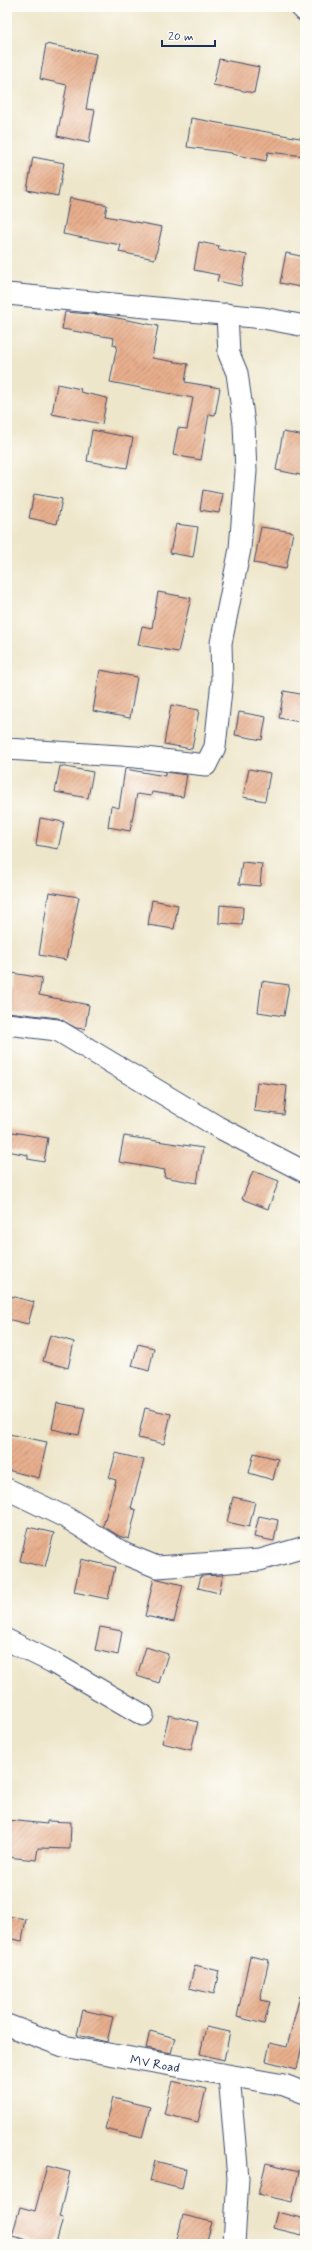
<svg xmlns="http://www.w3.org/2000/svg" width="312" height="2251" viewBox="0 0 312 2251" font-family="Mynerve,sans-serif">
	<defs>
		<pattern id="building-hatch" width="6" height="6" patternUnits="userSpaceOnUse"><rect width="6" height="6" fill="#e8af8d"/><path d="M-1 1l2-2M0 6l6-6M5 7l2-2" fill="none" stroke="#bb8f76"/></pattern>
	</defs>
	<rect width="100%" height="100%" fill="#fdfcf7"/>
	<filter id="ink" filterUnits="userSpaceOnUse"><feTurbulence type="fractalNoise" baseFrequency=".025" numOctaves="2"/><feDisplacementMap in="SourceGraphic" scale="8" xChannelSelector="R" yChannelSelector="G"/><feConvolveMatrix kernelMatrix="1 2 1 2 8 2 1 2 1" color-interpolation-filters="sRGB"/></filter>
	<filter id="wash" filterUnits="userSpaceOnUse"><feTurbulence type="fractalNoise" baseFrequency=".012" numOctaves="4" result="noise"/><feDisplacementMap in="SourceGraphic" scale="16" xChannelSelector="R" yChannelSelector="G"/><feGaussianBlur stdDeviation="0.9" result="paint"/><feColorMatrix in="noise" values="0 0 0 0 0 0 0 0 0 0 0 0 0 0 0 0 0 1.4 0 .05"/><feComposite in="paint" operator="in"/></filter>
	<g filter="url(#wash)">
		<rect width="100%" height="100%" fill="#eee6ca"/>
		<g id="blocks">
			<!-- building -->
			<g fill="url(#building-hatch)">
				<polygon points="46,44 96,54 86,109 95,110 89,143 57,136 67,85 40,79"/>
				<polygon points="219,59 259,67 254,93 213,85"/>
				<polygon points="191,118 305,139 305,156 268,152 266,161 232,154 232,153 187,147"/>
				<polygon points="33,157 64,163 58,196 27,190"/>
				<polygon points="70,198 107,205 105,216 162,227 155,259 119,252 121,245 63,234"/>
				<polygon points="199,242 219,246 218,249 247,255 241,286 217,281 219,275 194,270"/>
				<polygon points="286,253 305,257 305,288 280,283"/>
				<polygon points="65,312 102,315 158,326 152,358 188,364 185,382 220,388 215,415 209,414 201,460 173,455 178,428 187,429 193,398 110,382 117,346 113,345 114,338 62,329"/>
				<polygon points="57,384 81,389 80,392 107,398 102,424 52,414"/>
				<polygon points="92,430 133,438 127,468 87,461"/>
				<polygon points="283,432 305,436 305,476 276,470"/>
				<polygon points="203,490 223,494 219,513 200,510"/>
				<polygon points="34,494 62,499 57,524 29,518"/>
				<polygon points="176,524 198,527 193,557 170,553"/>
				<polygon points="261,527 293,532 286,569 254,563"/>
				<polygon points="158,592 191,598 178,652 138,645 142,626 152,628"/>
				<polygon points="100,670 137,677 130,718 93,711"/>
				<polygon points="284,691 305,695 305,723 279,718"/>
				<polygon points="171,705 199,710 192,749 164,744"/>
				<polygon points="239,712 266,717 262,740 235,735"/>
				<polygon points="60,766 93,772 88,798 55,792"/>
				<polygon points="125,769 165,776 165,772 187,775 183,797 152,792 151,796 137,794 130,831 108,827 111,806 119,808"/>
				<polygon points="249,769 270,773 265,801 243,797"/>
				<polygon points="40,818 64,822 58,849 36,845"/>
				<polygon points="242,862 262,864 260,886 239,884"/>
				<polygon points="49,892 79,897 66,960 39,955"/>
				<polygon points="152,900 178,905 174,929 148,925"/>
				<polygon points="220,905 243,907 242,925 219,923"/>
				<polygon points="12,973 42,978 39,995 89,1005 85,1029 76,1028 58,1018 7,1012 7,999"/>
				<polygon points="262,981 289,985 284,1016 258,1012"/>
				<polygon points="257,1082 287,1086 284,1115 254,1111"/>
				<polygon points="7,1131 48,1138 44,1162 28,1159 28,1155 7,1151"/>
				<polygon points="124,1136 203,1148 197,1183 164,1177 165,1170 119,1162"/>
				<polygon points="253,1171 279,1181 268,1209 242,1199"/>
				<polygon points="7,1295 34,1302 28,1324 7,1319"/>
				<polygon points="50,1335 74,1342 68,1368 43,1361"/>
				<polygon points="138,1344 154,1348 149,1371 132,1366"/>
				<polygon points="57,1403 85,1408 79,1435 52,1429"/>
				<polygon points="145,1408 171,1414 164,1444 138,1438"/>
				<polygon points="9,1434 47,1442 39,1478 7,1470 7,1444"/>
				<polygon points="116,1453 144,1460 131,1508 136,1510 129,1539 119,1536 103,1526 116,1480 109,1478"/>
				<polygon points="254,1453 278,1459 273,1480 249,1473"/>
				<polygon points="233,1497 255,1502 249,1527 227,1522"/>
				<polygon points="259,1516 278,1520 274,1541 254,1537"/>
				<polygon points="28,1527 54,1533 45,1567 20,1561"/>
				<polygon points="81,1559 115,1567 108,1599 74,1592"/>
				<polygon points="223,1575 219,1593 198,1588 201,1576"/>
				<polygon points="154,1578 183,1585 174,1622 145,1616"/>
				<polygon points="100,1627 122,1631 118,1655 95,1650"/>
				<polygon points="146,1647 168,1654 159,1683 137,1676"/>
				<polygon points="169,1715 198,1722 191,1750 162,1743"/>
				<polygon points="7,1820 47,1824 47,1821 71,1822 70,1849 38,1848 36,1860 7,1857"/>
				<polygon points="7,1916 26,1919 22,1941 7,1938"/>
				<polygon points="250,1956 269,1960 260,2000 270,2002 264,2024 237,2017"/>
				<polygon points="195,1965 219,1971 214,1994 189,1988"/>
				<polygon points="300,1996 305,1997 305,2041 303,2041 297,2069 266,2061 270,2043 287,2047"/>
				<polygon points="83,2010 113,2017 107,2042 77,2035"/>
				<polygon points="206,2027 230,2032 224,2060 200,2054"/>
				<polygon points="150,2031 175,2038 171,2053 146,2048"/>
				<polygon points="172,2081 206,2089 198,2122 164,2114"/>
				<polygon points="113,2098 150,2107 142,2138 105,2129"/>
				<polygon points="155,2161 186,2169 182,2189 150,2181"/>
				<polygon points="266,2163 299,2171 292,2202 258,2194"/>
				<polygon points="47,2166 70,2172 59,2217 63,2218 56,2244 44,2244 12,2236 20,2207 35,2211"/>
				<polygon points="277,2212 305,2219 302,2235 273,2228"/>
				<polygon points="183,2215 212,2222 206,2244 176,2244"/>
			</g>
		</g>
	</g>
	<g filter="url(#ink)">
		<use href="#blocks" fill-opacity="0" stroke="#3b4a6e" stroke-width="1"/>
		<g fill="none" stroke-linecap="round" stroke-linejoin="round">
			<defs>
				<g id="street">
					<polyline points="301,7 305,11"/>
					<polyline points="7,294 263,318 305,326"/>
					<polyline points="7,749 136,757 206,765 215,747 222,681 221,643 240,549 246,471 244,424 237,373 229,354 227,314"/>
					<polyline points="7,1024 57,1030 218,1127 305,1172"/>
					<polyline points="7,1489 67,1518 125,1554 157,1567 260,1560 305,1547"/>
					<polyline points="7,1640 52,1662 143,1715"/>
					<polyline points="7,2025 63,2046 284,2085 305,2093"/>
					<polyline points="229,2076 238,2178 234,2244"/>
				</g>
			</defs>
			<!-- street casing -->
			<use href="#street" stroke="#3b4a6e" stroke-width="23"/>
			<!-- street -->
			<use href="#street" stroke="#fff" stroke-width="21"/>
		</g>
	</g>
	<g text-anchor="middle" stroke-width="3.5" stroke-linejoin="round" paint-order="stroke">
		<!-- street labels -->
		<g font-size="13" fill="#1b2f5e" stroke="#fdfcf7">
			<text transform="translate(155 2063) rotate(10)" y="5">MV Road</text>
		</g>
	</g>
	<!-- margin -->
	<rect width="312" height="2251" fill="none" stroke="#fdfcf7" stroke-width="24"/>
	<!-- scale -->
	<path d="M162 40v6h53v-6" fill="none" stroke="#1b2f5e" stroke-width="2"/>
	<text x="168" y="40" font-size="12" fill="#1b2f5e" stroke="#fdfcf7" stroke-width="3" paint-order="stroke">20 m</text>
</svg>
